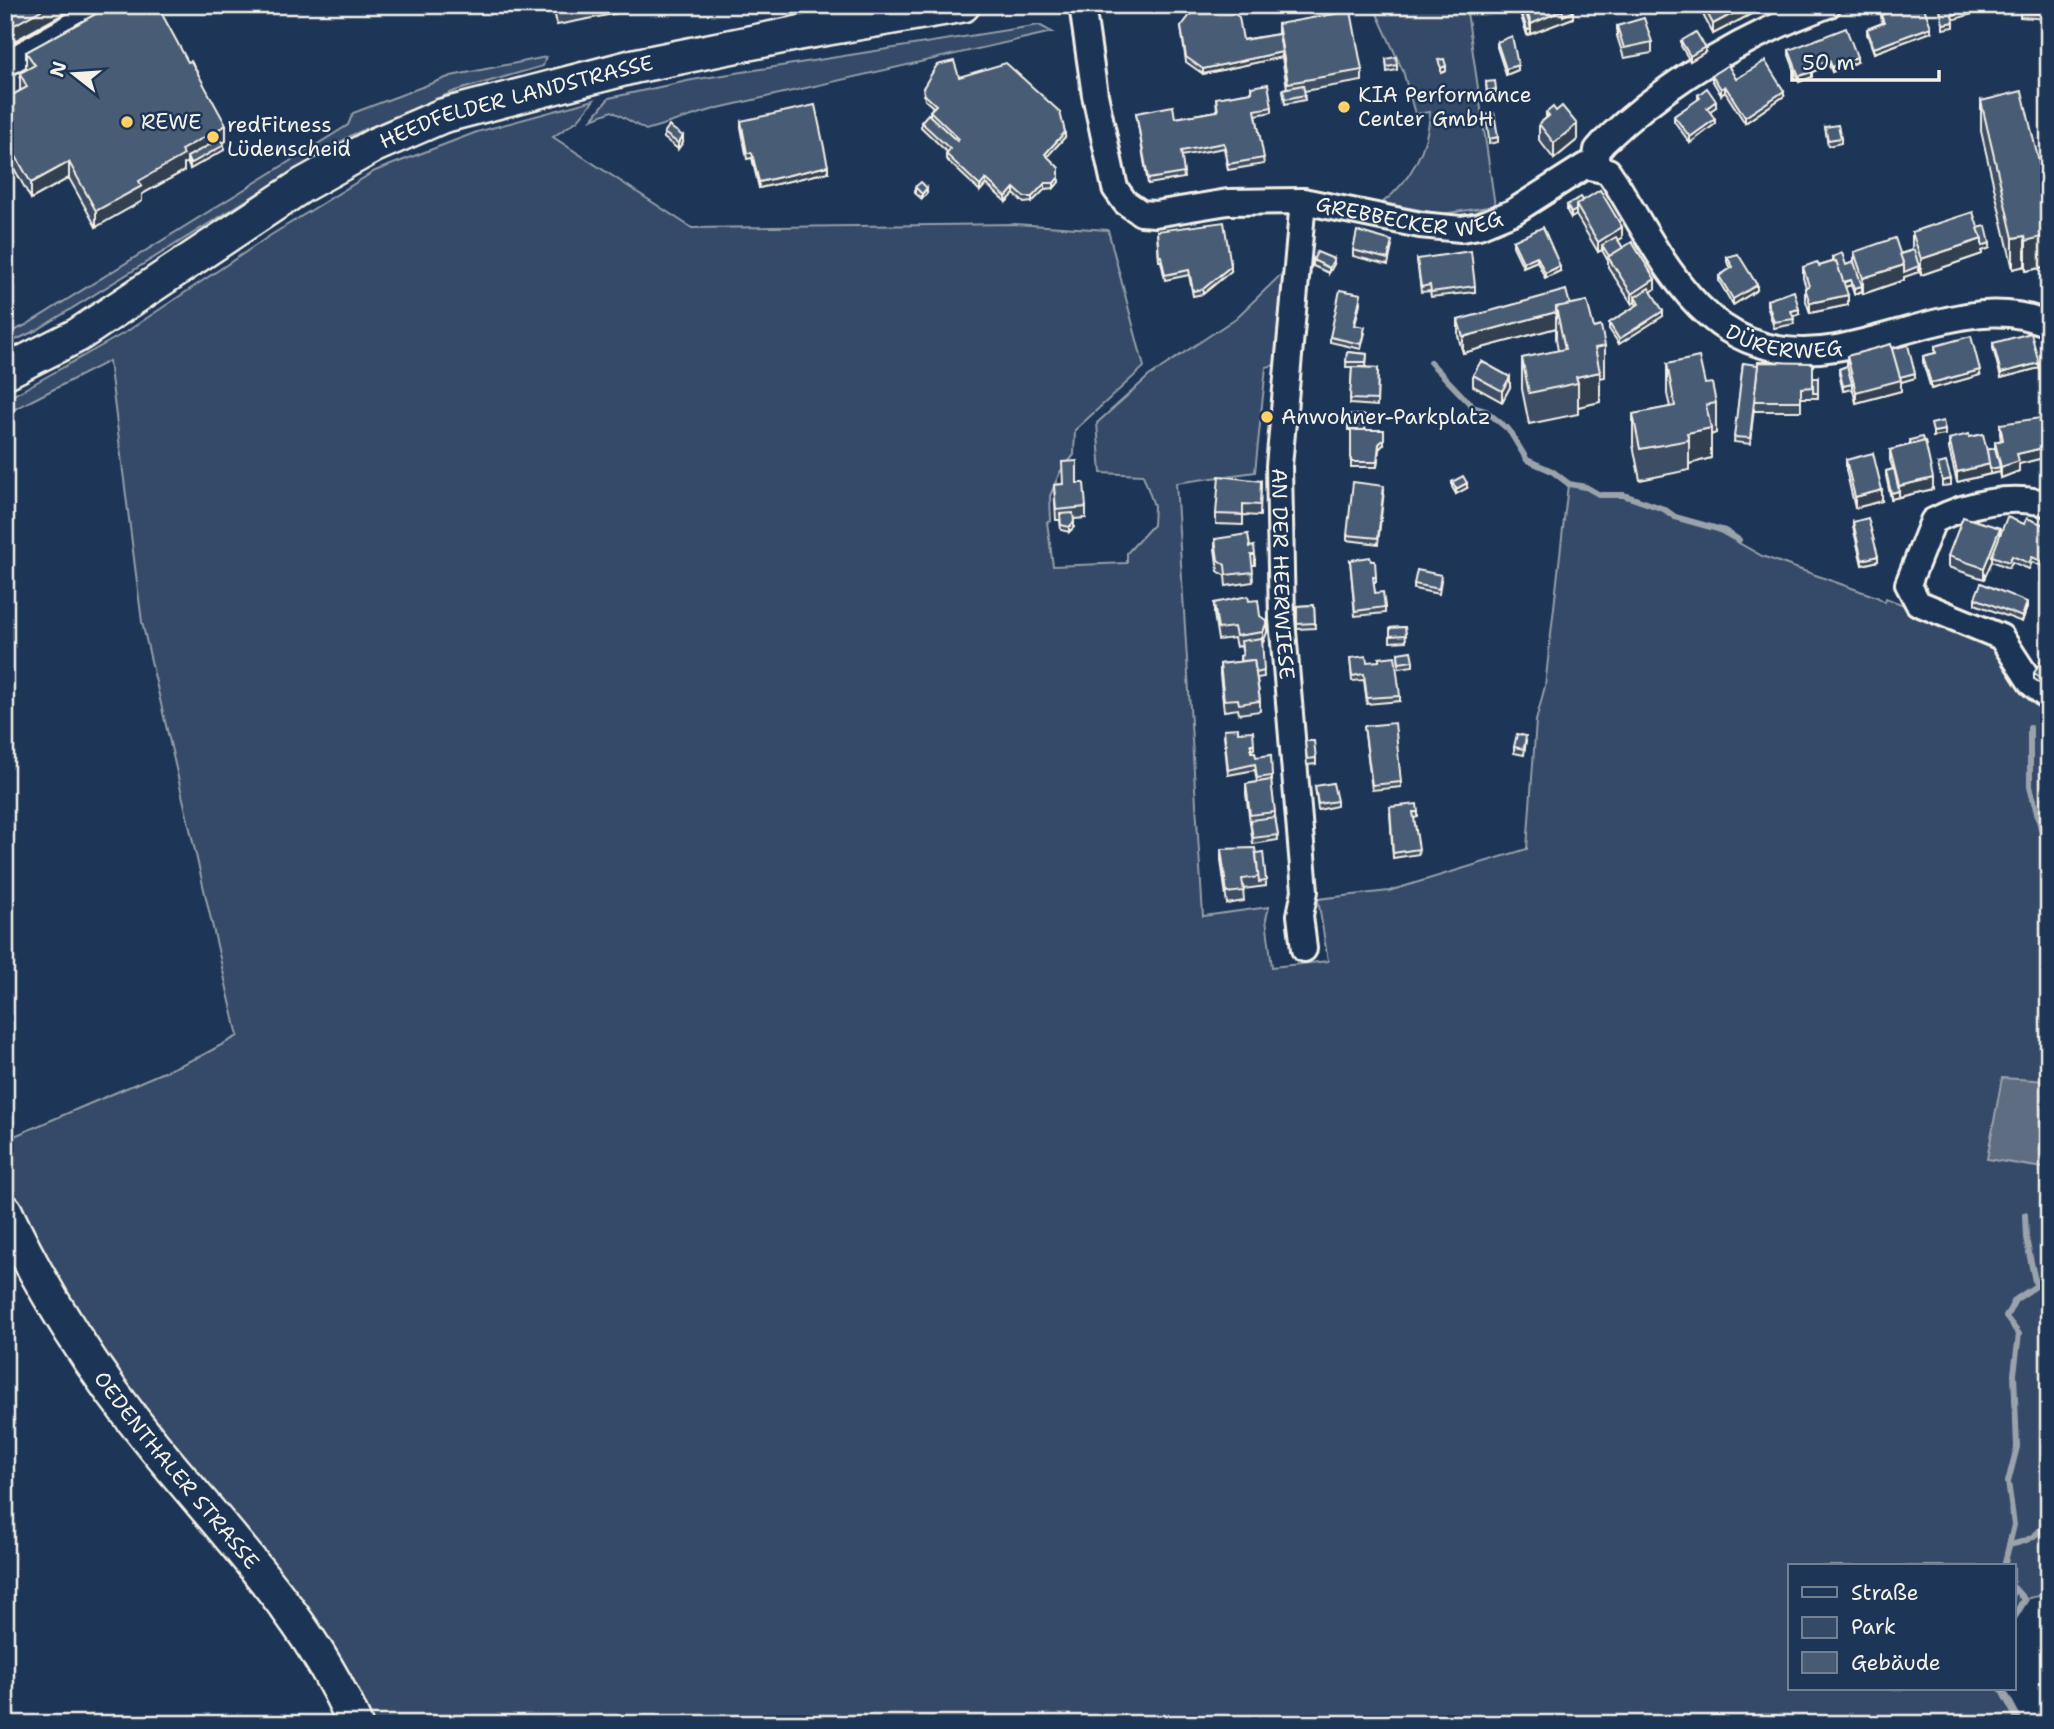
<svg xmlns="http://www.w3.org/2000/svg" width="2054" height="1729" viewBox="0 0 2054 1729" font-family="'Shantell Sans',sans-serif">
	<rect width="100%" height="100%" fill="#1d3557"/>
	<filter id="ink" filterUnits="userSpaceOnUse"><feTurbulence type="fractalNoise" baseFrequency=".0143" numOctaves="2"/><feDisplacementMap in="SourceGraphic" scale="14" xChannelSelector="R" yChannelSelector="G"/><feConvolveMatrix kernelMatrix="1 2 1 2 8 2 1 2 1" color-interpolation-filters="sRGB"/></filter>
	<g filter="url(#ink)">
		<!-- green -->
		<g fill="#354a67" stroke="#949ea8" stroke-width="2">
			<path d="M1466,5l29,201 -53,8 -60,-11c29,-22 46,-55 48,-91l-15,2 -12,-43 -29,-64z"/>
			<polygon points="1039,25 1052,32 718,108 646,130 612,111 592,119 609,98 692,80"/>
			<polygon points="546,57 543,66 455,91 352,135 37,330 5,345 5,335 26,325 348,125 353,113 451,76"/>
			<polygon points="594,100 578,120 553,137 692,228 1014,224 1108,230 1144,367 1075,430 1074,455 1060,472 1050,496 1051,521 1047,522 1053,566 1127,563 1127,553 1153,525 1154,506 1143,475 1101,473 1097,423 1149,376 1236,318 1290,266 1280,364 1266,367 1255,472 1176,483 1203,916 1269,907 1266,919 1272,967 1328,961 1318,899 1389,891 1527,849 1536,721 1545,686 1568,485 1585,488 1600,496 1623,497 1664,511 1674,518 1714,529 1762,556 1877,597 1885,602 1886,598 1993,640 2049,710 2049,1572 2044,1595 2029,1598 2014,1622 2014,1566 1790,1566 1790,1689 2005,1689 2024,1724 364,1724 127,1393 5,1188 5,1140 201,1056 238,1036 142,622 109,361 5,414 5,400 126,332 271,235 375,171 477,132"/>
		</g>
		<!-- water -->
		<polygon fill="#5e6d82" stroke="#9aa2ab" stroke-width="2" points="2002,1078 2049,1081 2049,1169 1987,1159"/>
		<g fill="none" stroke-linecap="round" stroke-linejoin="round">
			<!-- stream -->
			<g stroke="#9aa2ab" stroke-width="6">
				<polyline points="1430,362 1473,407 1486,411 1509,430 1527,460 1552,471 1569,484 1586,487 1600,495 1624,495 1664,509 1675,517 1725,531 1739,540"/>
				<polyline points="2030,728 2030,786 2049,859"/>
				<path d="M2049,934c-6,16 -8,31 0,47"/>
				<path d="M2009,1545c21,-4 29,-9 40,-27"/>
				<polyline points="2004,1566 2014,1525 2008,1482 2017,1447 2014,1374 2019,1334 2006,1317 2015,1300 2036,1286 2026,1238 2025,1215"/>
				<polyline points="2014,1588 2024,1599 2014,1616"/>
				<polyline points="2001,1689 2020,1724"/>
			</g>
			<defs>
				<g id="minor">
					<path id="s1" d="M1082,5l13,90 20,93 10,14 16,11 14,1 73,-12 75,-1 117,24 41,4 18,-3 34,-14 72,-46 23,5 8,12c54,89 95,186 220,165 33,-6 66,-17 98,-25 39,-10 78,-16 115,2"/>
					<polyline points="5,64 100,10"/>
					<path d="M1595,165l2,-15 7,-8c65,-62 140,-106 224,-137"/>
					<path id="s2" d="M1303,201l-24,265 3,153 23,272 -5,24 4,34"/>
					<path d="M2049,504c-39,-10 -81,-1 -116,17l-25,63 10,19 83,34 30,46 18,15"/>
				</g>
				<g id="secondary">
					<path id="s3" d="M5,372l73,-37 225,-150 72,-40 67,-29 193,-50 164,-33 164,-28"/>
					<path id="s4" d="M5,1211c37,80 91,165 148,234 73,90 155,171 202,279"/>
				</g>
			</defs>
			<!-- minor casing -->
			<use href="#minor" stroke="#f4f1e8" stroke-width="30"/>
			<!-- secondary casing -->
			<use href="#secondary" stroke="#f4f1e8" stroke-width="38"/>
			<!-- minor -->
			<use href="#minor" stroke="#1d3557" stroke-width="24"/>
			<!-- secondary -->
			<use href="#secondary" stroke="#1d3557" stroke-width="33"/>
		</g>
		<!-- wall -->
		<g fill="#3e4e64" stroke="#f4f1e8" stroke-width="2">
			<polygon points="98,5 157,5 226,141 223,143 224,150 190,169 187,162 184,164 184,171 142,194 142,201 96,227 69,178 31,199 5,152 5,99 20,91 20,73 27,69 26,68 26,52 102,11"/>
			<polygon points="553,5 629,5 629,11 557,25"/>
			<polygon points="1523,5 1570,5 1573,18 1527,35 1521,16 1521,11 1523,10"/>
			<polygon points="1698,5 1761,5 1761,9 1713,34"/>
			<polygon points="2005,5 2049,5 2049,19 2020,17 2020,11 2005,11"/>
			<polygon points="1881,15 1931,32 1874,53 1867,34 1867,29 1882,23"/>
			<polygon points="1278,24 1362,70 1362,81 1304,91 1305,100 1285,104 1283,89 1287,88 1282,57 1203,74 1186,62 1181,27 1243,40 1278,34"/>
			<polygon points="1617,26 1652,42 1652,53 1624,58 1617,36"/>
			<polygon points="1681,41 1705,52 1690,61 1681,46"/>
			<polygon points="1497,42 1518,70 1506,75 1497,47"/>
			<polygon points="1789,50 1857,62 1832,72 1829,65 1812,72 1812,77 1799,82 1789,55"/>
			<polygon points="1386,59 1397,65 1397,70 1387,72"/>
			<polygon points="1712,75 1736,79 1784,96 1745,123 1725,92 1721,95 1712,80"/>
			<polygon points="959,77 1065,137 1047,156 1059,182 1054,188 1045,189 1032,202 1024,203 1014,194 1006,202 986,184 980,191 946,159 946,154 947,152 921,127 921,122 930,116 930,111 933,107 925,100 923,88"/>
			<polygon points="1486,82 1496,89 1496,95 1487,96"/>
			<polygon points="1251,87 1272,107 1272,112 1256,115 1264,164 1228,170 1224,148 1181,156 1184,178 1148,184 1136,113 1175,118 1217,111 1216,98 1251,92"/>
			<polygon points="1698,95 1716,107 1710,111 1715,124 1690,143 1674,121 1674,116 1698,100"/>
			<polygon points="1981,101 2049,204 2049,261 2045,262 2045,267 2026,271 2025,266 2013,269 1981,131"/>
			<polygon points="1546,113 1577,140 1554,159 1539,140 1539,124 1546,118"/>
			<polygon points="741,121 828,172 759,188 752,158 747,159 741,127"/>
			<polygon points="1825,127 1841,138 1841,143 1828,146"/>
			<polygon points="664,133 683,142 678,149 664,138"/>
			<polygon points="915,187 927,193 922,199 915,193"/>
			<polygon points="1583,200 1622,238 1618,240 1623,248 1655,289 1651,292 1663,316 1619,344 1609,329 1609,323 1637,305 1635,302 1632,304 1608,267 1608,261 1602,250 1598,252 1576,215 1571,218 1567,211 1567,205"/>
			<polygon points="1978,228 1990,248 1982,251 1982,254 1921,275 1919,271 1904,277 1904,280 1863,294 1862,291 1854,294 1851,285 1845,287 1848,305 1810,313 1805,298 1805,288 1806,287 1803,278 1803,267 1819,266 1832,262 1832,257 1846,265 1854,262 1854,252 1900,254 1912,250 1912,232"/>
			<polygon points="1157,231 1231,271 1203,294 1193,296 1189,275 1165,280 1161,261 1159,261"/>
			<polygon points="1513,241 1560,271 1545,278 1537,261 1523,267 1513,246"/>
			<polygon points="1392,246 1388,265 1353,256 1353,250"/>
			<polygon points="1727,257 1757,290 1733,305 1719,281 1719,276 1731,268 1727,262"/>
			<polygon points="1417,259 1475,286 1475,292 1431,297 1430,291 1421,292"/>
			<polygon points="1313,260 1334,264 1329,273 1313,266"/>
			<polygon points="1361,299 1355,325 1365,333 1361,349 1330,342 1330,337"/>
			<polygon points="1767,300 1799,314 1793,316 1794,324 1774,328 1767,305"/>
			<polygon points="1570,305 1594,328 1605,346 1605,377 1600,378 1600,402 1578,407 1578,414 1529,424 1522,389 1522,358 1558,351 1556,338 1556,328 1463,353 1458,336 1458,320"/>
			<polygon points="1993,343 2039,368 2001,378 1993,348"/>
			<polygon points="1935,346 1980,375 1931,389 1923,362 1923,356 1935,353"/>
			<polygon points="1892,349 1915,378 1901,382 1901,391 1856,403 1852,386 1852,389 1843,391 1839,374 1839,369 1847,366 1847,356"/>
			<polygon points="1347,352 1367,354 1366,367 1352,367 1378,368 1377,406 1350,404 1352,367 1346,367"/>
			<polygon points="1743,363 1813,386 1818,378 1818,398 1801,398 1801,411 1754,411 1754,408 1750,444 1734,442"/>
			<polygon points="1667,364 1705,384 1716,403 1716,433 1711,435 1711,458 1689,464 1689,470 1640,480 1633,445 1633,414 1670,407 1667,394"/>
			<polygon points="1473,375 1510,387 1502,402 1473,386"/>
			<polygon points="1348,415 1366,415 1365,430 1384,444 1379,449 1377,467 1351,467 1351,430 1355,430 1348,430"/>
			<polygon points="2000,424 2047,457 2019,464 2019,471 2001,478 2000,472 1957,482 1949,449 1949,439 1969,437 1987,450 1995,448 1995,442 2001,440 2000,434"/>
			<polygon points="1910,440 1933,489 1891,499 1886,476 1886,471 1893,469 1890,460 1890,450 1910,445"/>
			<polygon points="1846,460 1882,501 1855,508 1846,470"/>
			<polygon points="1261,481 1260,516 1243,515 1243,525 1216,524 1216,514"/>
			<polygon points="1452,482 1467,488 1456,494 1452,487"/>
			<polygon points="1077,483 1086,507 1086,518 1074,519 1074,527 1069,532 1061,530 1060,520 1056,520 1054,485"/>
			<polygon points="1384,491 1378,544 1347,540 1347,535"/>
			<polygon points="2049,520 2049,576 2046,575 2047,568 2032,562 2029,569 2012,562 2009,568 1992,561 1984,579 1948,567 1948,556 2024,524 2044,525"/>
			<polygon points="1853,522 1878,561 1862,565 1853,527"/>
			<polygon points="1215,539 1250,547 1255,555 1255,565 1252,565 1253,582 1226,586 1225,576 1218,571 1215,549"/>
			<polygon points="1350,560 1371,561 1376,577 1376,582 1373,582 1375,593 1385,607 1385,613 1355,616"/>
			<polygon points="1441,580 1439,594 1414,589 1414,584"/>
			<polygon points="1975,598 2027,607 2022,622 1975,604"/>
			<polygon points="1249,601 1260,616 1267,632 1262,643 1264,677 1257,678 1260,701 1260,711 1239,714 1238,709 1224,711 1220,675 1220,664 1240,662 1240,656 1243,655 1241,646 1236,647 1234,638 1218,640 1214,614 1214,603"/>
			<polygon points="1314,605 1315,628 1297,629 1297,606"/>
			<polygon points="1405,627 1406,641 1390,642 1390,628"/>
			<polygon points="1398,653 1413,661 1413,666 1399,668"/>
			<polygon points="1350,658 1367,662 1400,696 1400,701 1367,704 1364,680 1352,681"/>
			<polygon points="2049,663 2047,687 2034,679 2034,673"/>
			<polygon points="1364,726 1401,782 1401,787 1372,790"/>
			<polygon points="1238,732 1254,744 1254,749 1251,750 1251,752 1272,776 1272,781 1271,781 1278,840 1253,844 1246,794 1246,784 1257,782 1255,770 1228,775 1224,735"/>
			<polygon points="1305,741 1316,758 1316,764 1307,765"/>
			<polygon points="1526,741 1524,755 1514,753 1514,747"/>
			<polygon points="1315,786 1337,801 1337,806 1318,810"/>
			<polygon points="1418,812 1418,817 1414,818 1419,854 1393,858 1390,813"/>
			<polygon points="1221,849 1256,853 1266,881 1266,886 1243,889 1244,901 1227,904 1221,860"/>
		</g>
		<!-- shaded-wall -->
		<g fill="#324051" stroke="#f4f1e8" stroke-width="2">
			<polygon points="50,5 79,5 5,46 5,30"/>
			<polygon points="1609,5 1616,5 1616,9 1604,12 1604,6"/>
			<polygon points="1749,5 1761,5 1761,9 1713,34 1713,24"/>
			<polygon points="1979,6 1979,12 1952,20 1952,15"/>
			<polygon points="1563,10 1573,12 1573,18 1531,34 1531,24"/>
			<polygon points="1954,22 1954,27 1943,29 1943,24"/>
			<polygon points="1931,27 1931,32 1874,53 1874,48"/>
			<polygon points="1531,29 1531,34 1527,35 1527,30"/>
			<polygon points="1705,47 1705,52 1690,61 1690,56"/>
			<polygon points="1282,52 1282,57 1203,74 1203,69"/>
			<polygon points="1857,57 1857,62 1832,72 1832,67"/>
			<polygon points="1829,60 1829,65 1812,72 1812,77 1799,82 1799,76 1810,67"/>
			<polygon points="1518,65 1518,70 1506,75 1506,69"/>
			<polygon points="1446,66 1446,71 1441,73 1441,68"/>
			<polygon points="1725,86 1725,92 1721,95 1721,89"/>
			<polygon points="1784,91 1784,96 1745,123 1745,117"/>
			<polygon points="1716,101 1716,107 1707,113 1707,108"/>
			<polygon points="1715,119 1715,124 1690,143 1690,137"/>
			<polygon points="1577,124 1577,140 1554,159 1554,143"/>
			<polygon points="226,125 226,141 189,161 187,157 187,162 184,164 184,171 142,194 142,201 96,227 96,211 181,150"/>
			<polygon points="1065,132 1065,137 1045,159 1045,154"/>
			<polygon points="683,136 683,142 678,149 678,143"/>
			<polygon points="1498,137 1498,142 1489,144 1489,139"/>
			<polygon points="224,145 224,150 190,169 190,164"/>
			<polygon points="69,162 69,178 31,199 31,183"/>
			<polygon points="828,166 828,172 759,188 759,182"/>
			<polygon points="1059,177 1059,182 1054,188 1054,183"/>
			<polygon points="986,179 986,184 980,191 980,186"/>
			<polygon points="1045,183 1045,189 1032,202 1032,197"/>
			<polygon points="927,188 927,193 922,199 922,194"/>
			<polygon points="1014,188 1014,194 1006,202 1006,197"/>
			<polygon points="1576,210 1576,215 1571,218 1571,213"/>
			<polygon points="1622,227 1622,238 1604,249 1602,245 1602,250 1598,252 1598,242"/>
			<polygon points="2049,230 2049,261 2045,262 2045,267 2026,271 2026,241 2044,231"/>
			<polygon points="2025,236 2025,266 2013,269 2013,238"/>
			<polygon points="1982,239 1990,243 1990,248 1982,251 1982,254 1921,275 1921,259"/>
			<polygon points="1537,256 1537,261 1523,267 1523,262"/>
			<polygon points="1334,259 1334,264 1329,273 1329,268"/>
			<polygon points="1904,265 1919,266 1919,272 1904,277 1904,280 1863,294 1863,278"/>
			<polygon points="1231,266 1231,271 1203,294 1203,289"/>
			<polygon points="1560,266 1560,271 1545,278 1545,273"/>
			<polygon points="1655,279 1655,289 1637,300 1635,297 1635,302 1632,304 1632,294"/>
			<polygon points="1851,280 1851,285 1842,288 1842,283"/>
			<polygon points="1757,285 1757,290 1733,305 1733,299"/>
			<polygon points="1862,286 1862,291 1854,294 1854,288"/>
			<polygon points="1848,295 1848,305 1810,313 1810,303"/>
			<polygon points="1799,309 1799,314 1791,317 1791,311"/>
			<polygon points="1663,311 1663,316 1619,344 1619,339"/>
			<polygon points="1556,312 1556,328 1463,353 1463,337"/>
			<polygon points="2039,363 2039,368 2001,378 2001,373"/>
			<polygon points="1980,370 1980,375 1931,389 1931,383"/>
			<polygon points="1600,372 1600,402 1578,407 1578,383 1576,377"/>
			<polygon points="1915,373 1915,378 1901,382 1901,391 1856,403 1856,392 1898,377"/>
			<polygon points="1510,377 1510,387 1502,402 1502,391"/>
			<polygon points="1852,384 1852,389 1843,391 1843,386"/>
			<polygon points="1711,428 1711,458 1689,464 1689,440 1687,433"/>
			<polygon points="1945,430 1945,435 1933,437 1933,432"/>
			<polygon points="1384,439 1384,444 1379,449 1377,467 1379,444"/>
			<polygon points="2047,447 2047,457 2019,464 2019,471 2001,478 2001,467 2017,454"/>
			<polygon points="1990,464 1990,474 1957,482 1957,472"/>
			<polygon points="2000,467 2000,472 1990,474 1990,469"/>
			<polygon points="1933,478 1933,489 1899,497 1899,486"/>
			<polygon points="1951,479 1951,485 1942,486 1942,481"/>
			<polygon points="1467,483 1467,488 1456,494 1456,489"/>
			<polygon points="1882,490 1882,501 1855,508 1855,497"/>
			<polygon points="1899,491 1899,497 1891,499 1891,493"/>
			<polygon points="1074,522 1074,527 1069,532 1069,527"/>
			<polygon points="2000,528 2000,539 1992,556 1992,561 1984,579 1984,568"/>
			<polygon points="1878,556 1878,561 1862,565 1862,560"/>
			<polygon points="2027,602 2027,607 2022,622 2022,617"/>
			<polygon points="1267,621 1267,632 1263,643 1263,632"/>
		</g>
		<!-- building -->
		<g fill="#485b74" stroke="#f4f1e8" stroke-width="2">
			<polygon points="5,5 50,5 5,30"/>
			<polygon points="112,5 157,5 188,62 191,61 226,125 181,150 184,155 139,181 142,186 96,211 69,162 31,183 5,137 5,99 27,87 20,73 35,65 26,52"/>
			<polygon points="1525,5 1562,5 1563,10 1531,24"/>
			<polygon points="1562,5 1570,5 1573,12 1563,16"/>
			<polygon points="1703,5 1749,5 1713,24"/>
			<polygon points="1910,5 1923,5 1931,27 1874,48 1867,29 1884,23 1881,15"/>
			<polygon points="1939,5 1978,5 1979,6 1952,15 1954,22 1943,24"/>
			<polygon points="2005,5 2049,5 2049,14 2020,12 2021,6"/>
			<polygon points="1222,6 1239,17 1243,40 1279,34 1282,52 1203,69 1186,57 1181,27 1193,11"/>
			<polygon points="1525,10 1531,29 1527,30 1521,11"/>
			<polygon points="1351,11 1362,70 1288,83 1278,24"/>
			<polygon points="1644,18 1652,42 1624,48 1617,26"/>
			<polygon points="1846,28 1857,57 1832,67 1829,60 1810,67 1812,72 1799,76 1789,50"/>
			<polygon points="1696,32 1705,47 1690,56 1681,41"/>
			<polygon points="1512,36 1518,65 1506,69 1497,42"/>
			<polygon points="1396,57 1397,65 1387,67 1386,59"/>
			<polygon points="1444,59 1446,66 1441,68 1438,60"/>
			<polygon points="954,61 959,77 1006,63 1060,112 1065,132 1045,154 1059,168 1059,177 1054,183 1045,183 1032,197 1024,197 1014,188 1006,197 986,179 980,186 946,154 950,149 921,122 928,114 957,141 959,139 930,111 936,105 925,95 923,88 937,65"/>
			<polygon points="1765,61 1784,91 1745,117 1725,86 1721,89 1712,75 1728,65 1736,79"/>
			<polygon points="1495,81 1496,89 1487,91 1486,82"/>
			<polygon points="1268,84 1272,107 1255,110 1264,158 1228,164 1224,143 1181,151 1184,173 1148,179 1136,113 1173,106 1175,118 1218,111 1216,98 1252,92 1251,87"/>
			<polygon points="1303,85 1305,95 1285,99 1283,89"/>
			<polygon points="1707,88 1716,101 1707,108 1715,119 1690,137 1674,116 1700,98 1698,95"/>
			<polygon points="2022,91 2049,204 2049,230 2044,231 2045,236 2026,241 2025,236 2013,238 1981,101"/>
			<polygon points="815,105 828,166 759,182 752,153 747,153 741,121"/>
			<polygon points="1562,106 1577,124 1554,143 1539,124 1549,116 1546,113 1553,107 1556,111"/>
			<polygon points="1494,113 1498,137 1489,139 1486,115"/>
			<polygon points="1838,125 1841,138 1828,140 1825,127"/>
			<polygon points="669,126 683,136 678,143 664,133"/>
			<polygon points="220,139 224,145 190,164 187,157"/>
			<polygon points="921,182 927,188 922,194 915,187"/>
			<polygon points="1600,190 1622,227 1598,242 1576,205"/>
			<polygon points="1581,197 1583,200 1576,205 1576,210 1571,213 1567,205"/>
			<polygon points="1973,212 1982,239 1921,259 1912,232"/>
			<polygon points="1224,222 1231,266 1203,289 1193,291 1189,270 1165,275 1161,256 1159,256 1157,231"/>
			<polygon points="1986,226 1990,243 1982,246 1982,239 1978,228"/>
			<polygon points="1543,227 1560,266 1545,273 1537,256 1523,262 1513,241"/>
			<polygon points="1357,231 1392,241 1388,259 1353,250"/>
			<polygon points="1616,237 1623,248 1609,256 1602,245"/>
			<polygon points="1895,238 1904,265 1863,278 1854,252"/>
			<polygon points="1632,242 1655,279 1632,294 1608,257"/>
			<polygon points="1914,250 1919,266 1904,272 1904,265 1900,254"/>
			<polygon points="1471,251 1475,286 1431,292 1430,285 1421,287 1417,259"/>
			<polygon points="1317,252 1334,259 1329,268 1313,260"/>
			<polygon points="1842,253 1846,265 1854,262 1862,286 1854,288 1851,280 1843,282 1836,261 1834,261 1832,257"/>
			<polygon points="1738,254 1757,285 1733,299 1719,276 1733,267 1727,257"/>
			<polygon points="1836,261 1848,295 1810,303 1805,288 1809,286 1803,267 1817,262 1819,266"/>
			<polygon points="1649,288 1663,311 1619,339 1609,323 1639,304 1635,297"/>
			<polygon points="1340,290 1361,294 1354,325 1365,327 1361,344 1330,337"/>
			<polygon points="1566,290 1570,305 1556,307 1556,312 1463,337 1458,320"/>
			<polygon points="1794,291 1799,309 1791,311 1794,319 1774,322 1767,300"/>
			<polygon points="1587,301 1594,328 1601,326 1605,346 1595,348 1600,372 1576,377 1578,383 1529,393 1522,358 1565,349 1556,307"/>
			<polygon points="2031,333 2039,363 2001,373 1993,343"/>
			<polygon points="1971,336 1980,370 1931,383 1923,356 1936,353 1935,346"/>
			<polygon points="1891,344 1901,380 1856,392 1847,356"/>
			<polygon points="1908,345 1915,373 1900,377 1892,349"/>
			<polygon points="1347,352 1367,354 1366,362 1346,362"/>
			<polygon points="1699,357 1705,384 1712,383 1716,403 1706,405 1711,428 1687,433 1689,440 1640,449 1633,414 1675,406 1667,364"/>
			<polygon points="1481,361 1510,377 1502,391 1473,375"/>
			<polygon points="1758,362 1813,363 1813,387 1801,388 1801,401 1754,401"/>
			<polygon points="1743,363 1758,365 1750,438 1734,437"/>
			<polygon points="1847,366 1852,384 1843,386 1839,369"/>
			<polygon points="1352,367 1378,368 1377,400 1350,399"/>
			<rect x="1813" y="378" width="5" height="15"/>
			<polygon points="1348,415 1366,415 1365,425 1348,424"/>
			<polygon points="2040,418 2047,447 2017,454 2019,461 2001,467 1995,442 2003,440 2000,424"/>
			<polygon points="1943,421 1945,430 1933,432 1931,424"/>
			<polygon points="1351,430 1384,430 1384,439 1379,444 1377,462 1351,462"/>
			<polygon points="1969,434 1969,437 1983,434 1990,464 1957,472 1949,439"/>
			<polygon points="1922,437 1924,442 1911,445 1910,440"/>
			<polygon points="1925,441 1933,478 1899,486 1890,450"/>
			<polygon points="1995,448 2000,467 1990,469 1987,450"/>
			<polygon points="1873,453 1882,490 1855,497 1846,460"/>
			<polygon points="1077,461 1077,483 1084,483 1086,507 1056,510 1054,485 1063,484 1062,462"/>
			<polygon points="1946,462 1951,479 1942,481 1938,464"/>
			<polygon points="1894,469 1899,491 1891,493 1886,471"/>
			<polygon points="1219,476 1261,481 1260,505 1243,504 1243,515 1216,514"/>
			<polygon points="1463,476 1467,483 1456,489 1452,482"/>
			<polygon points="1353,482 1384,486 1378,538 1347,535"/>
			<polygon points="1073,513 1074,522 1069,527 1061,525 1060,514"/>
			<polygon points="1963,517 2000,528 1984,568 1948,556"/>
			<polygon points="2007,517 2024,524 2027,518 2044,525 2046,519 2049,520 2049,564 2032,557 2029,563 2012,556 2009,562 1992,556"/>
			<polygon points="1868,518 1878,556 1862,560 1853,522"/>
			<polygon points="1248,534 1250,547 1254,546 1255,555 1251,555 1253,572 1226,575 1225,565 1218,560 1215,539"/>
			<polygon points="1370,557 1371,561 1375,561 1376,577 1373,577 1375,593 1383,592 1385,607 1355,611 1350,560"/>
			<polygon points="1417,570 1441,575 1439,589 1414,584"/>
			<polygon points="1981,583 2027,602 2022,617 1975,598"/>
			<polygon points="1248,596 1249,601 1258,600 1260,616 1267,621 1263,632 1236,636 1234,627 1218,629 1214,603"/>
			<polygon points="1314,605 1315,623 1297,624 1297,606"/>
			<polygon points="1405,627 1406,635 1390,636 1390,628"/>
			<polygon points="1262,638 1264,671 1256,673 1254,660 1241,661 1240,656 1243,655 1241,641"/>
			<polygon points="1411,651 1413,661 1399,663 1398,653"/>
			<polygon points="1366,656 1367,662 1379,661 1379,658 1395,656 1400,696 1367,698 1364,674 1352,676 1350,658"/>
			<polygon points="2042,659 2049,663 2049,680 2047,682 2034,673"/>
			<polygon points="1254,660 1260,701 1239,704 1238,699 1224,700 1220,664"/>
			<polygon points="1395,723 1401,782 1372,785 1364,726"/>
			<polygon points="1238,728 1238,732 1253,731 1254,744 1251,744 1251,752 1255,752 1256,757 1271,755 1272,776 1257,778 1255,764 1228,770 1224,729"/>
			<polygon points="1517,734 1526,736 1524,749 1514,747"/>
			<polygon points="1305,741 1314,741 1316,758 1307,759"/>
			<polygon points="1271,780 1275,812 1250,815 1246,784"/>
			<polygon points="1333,783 1337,801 1318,804 1315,786"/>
			<polygon points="1417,804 1418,812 1413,812 1419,849 1393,853 1390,807"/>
			<polygon points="1275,817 1278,835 1253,838 1250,820"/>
			<polygon points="1255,848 1259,877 1242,879 1244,891 1227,893 1221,849"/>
			<polygon points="1263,852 1266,881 1259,882 1256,853"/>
		</g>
	</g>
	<!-- markers -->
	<g fill="#ffd166" stroke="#1d3557" stroke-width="2.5">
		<circle cx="1344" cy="107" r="7"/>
		<circle cx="127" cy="122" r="7"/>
		<circle cx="213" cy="137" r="7"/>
		<circle cx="1267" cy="417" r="7"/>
	</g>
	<g text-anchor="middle" stroke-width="5" stroke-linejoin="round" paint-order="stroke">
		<!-- poi labels -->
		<g font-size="21" fill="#f4f1e8" stroke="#1d3557" text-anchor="start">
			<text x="1358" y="102">KIA Performance<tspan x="1358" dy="24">Center GmbH</tspan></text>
			<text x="141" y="129">REWE</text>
			<text x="227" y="132">redFitness<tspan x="227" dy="24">Lüdenscheid</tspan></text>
			<text x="1281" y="424">Anwohner-Parkplatz</text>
		</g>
		<!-- street labels -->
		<g font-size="21" fill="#f4f1e8" stroke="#1d3557">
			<text dy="7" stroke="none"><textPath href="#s3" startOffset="583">HEEDFELDER LANDSTRASSE</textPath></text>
			<text dy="7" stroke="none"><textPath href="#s1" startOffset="494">GREBBECKER WEG</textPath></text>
			<text dy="7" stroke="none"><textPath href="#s1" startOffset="970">DÜRERWEG</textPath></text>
			<text dy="7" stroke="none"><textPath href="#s2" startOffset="374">AN DER HEERWIESE</textPath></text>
			<text dy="7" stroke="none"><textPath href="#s4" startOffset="312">OEDENTHALER STRASSE</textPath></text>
		</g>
	</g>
	<!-- margin -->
	<rect width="2054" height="1729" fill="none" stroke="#1d3557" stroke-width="28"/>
	<rect x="14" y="14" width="2026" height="1701" fill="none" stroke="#f4f1e8" stroke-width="2.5" filter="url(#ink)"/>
	<!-- legend -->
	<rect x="1788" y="1564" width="228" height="126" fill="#1d3557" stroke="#738091" stroke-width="2"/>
	<rect x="1802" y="1587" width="35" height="10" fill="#1d3557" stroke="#738091" stroke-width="2"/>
	<text x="1851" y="1600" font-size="21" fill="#f4f1e8">Straße</text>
	<rect x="1802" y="1617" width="35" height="21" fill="#354a67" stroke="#738091" stroke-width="2"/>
	<text x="1851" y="1634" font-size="21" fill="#f4f1e8">Park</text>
	<rect x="1802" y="1652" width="35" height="21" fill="#485b74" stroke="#738091" stroke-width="2"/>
	<text x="1851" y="1670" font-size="21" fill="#f4f1e8">Gebäude</text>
	<!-- north arrow -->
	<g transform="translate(74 74) rotate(287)" stroke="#1d3557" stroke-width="5" paint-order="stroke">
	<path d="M0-5L12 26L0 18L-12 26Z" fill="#f4f1e8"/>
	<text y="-10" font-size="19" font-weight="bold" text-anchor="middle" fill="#f4f1e8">N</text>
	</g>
	<!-- scale -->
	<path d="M1792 70v10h147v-10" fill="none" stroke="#f4f1e8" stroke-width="3.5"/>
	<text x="1802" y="70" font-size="21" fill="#f4f1e8" stroke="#1d3557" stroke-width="5" paint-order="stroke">50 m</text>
</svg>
